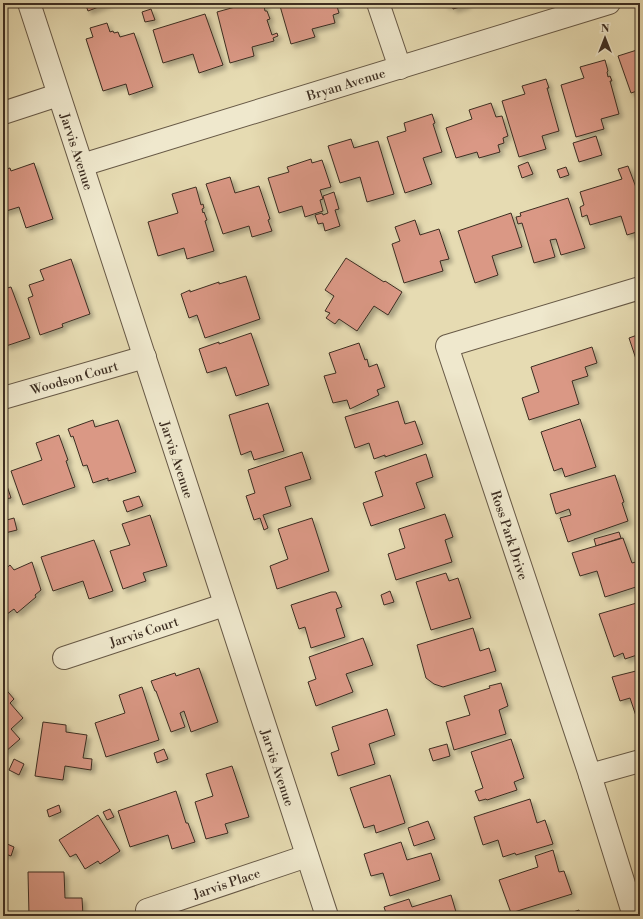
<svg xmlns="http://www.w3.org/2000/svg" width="643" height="919" viewBox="0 0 643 919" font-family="'Libre Bodoni',serif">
	<defs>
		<filter id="shadow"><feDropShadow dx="3.5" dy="3.5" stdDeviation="2" flood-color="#0004"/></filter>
	</defs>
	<rect width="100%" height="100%" fill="#e6dbb2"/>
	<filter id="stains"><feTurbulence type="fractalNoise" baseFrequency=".005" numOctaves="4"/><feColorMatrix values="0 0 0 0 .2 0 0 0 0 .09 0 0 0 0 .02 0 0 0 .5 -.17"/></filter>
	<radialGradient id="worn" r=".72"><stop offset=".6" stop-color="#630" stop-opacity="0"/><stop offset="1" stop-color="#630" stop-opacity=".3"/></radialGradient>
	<!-- building -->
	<g fill="#da9885" stroke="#3d2e22" filter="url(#shadow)">
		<polygon points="85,3 109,3 88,11"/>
		<polygon points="234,3 265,3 266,5 264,6 265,11 267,11 270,19 267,20 272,35 277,33 278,36 273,38 274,41 252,47 254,56 230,63 217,12 235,7"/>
		<polygon points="280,3 336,3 339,13 333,15 335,23 312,29 315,37 291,44 280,6 281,6"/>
		<polygon points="445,3 467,3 467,5 453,9 452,4 446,6"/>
		<polygon points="151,9 155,20 145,22 142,12"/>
		<polygon points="205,14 223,65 199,73 193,54 163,63 153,30"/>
		<polygon points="107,23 110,32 113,31 114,33 118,32 120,37 134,33 153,87 129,95 126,84 103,91 86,39 93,37 90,28"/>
		<polygon points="640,49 640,90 631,93 618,56"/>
		<polygon points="605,60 608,71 607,72 608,77 610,76 612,81 610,81 619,114 601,119 604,129 576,137 561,85 584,78 580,67"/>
		<polygon points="546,79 549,88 547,88 559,131 542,136 546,149 519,157 502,101 525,94 522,86"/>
		<polygon points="491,103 496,117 502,116 508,136 503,138 504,143 498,145 500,152 479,158 477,152 456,158 446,128 472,119 469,110"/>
		<polygon points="432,114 435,123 433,124 442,152 423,158 432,184 405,193 387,137 406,131 404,123"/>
		<polygon points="596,136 602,155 579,162 573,143"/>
		<polygon points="351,139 354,148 378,141 394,194 367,202 360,177 340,183 328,146"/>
		<polygon points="311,159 312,163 322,160 331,187 320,190 323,199 320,200 323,211 305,217 302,206 279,213 268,178 289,172 287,167"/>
		<polygon points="528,162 533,174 522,178 518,166"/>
		<polygon points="34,163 53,219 26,228 19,207 3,212 3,170 10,168 11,171"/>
		<polygon points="628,166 640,198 640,231 627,235 621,216 590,225 587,215 582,217 580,207 584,205 580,192 622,179 618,169"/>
		<polygon points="566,167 569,175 560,178 557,170"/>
		<polygon points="230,177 235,193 259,186 270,219 268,220 272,231 252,237 249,226 223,234 206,184"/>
		<polygon points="196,187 201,205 203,204 204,208 202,209 203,213 204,212 207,220 205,221 214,251 187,259 184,248 158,256 148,222 178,213 172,194"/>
		<polygon points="334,192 339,209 335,210 340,226 325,231 323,223 318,224 315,215 322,213 323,215 328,213 323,196"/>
		<polygon points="568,198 585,248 561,255 556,239 550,240 555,257 534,263 522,223 518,224 516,217 521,216 520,213"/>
		<polygon points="511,213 522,247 492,256 498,275 475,283 458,231"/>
		<polygon points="415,220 420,235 439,229 449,259 440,261 443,271 404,283 392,244 400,241 395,227"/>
		<polygon points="346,258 384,282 385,281 402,292 388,315 374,306 357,331 339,319 335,324 326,318 330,313 325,311 334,296 325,290"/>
		<polygon points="71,259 90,314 62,324 63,327 40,335 28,298 33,296 29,285 44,280 40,270"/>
		<polygon points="246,276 260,319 205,338 197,315 189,318 181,294 190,290 190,292 219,282 219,284"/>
		<polygon points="11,287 30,338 6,346 3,337 3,289"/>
		<polygon points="251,333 269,385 236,396 226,367 207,373 199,349 219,342 219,344"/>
		<polygon points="640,334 640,364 638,365 629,338"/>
		<polygon points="359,343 365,360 367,359 369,367 377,364 385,387 377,390 379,395 350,409 347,400 333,403 324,376 336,373 329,353"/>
		<polygon points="592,347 597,363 585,367 588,376 572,381 579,404 529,420 522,398 539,392 531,367"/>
		<polygon points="398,401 405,424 415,421 423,444 385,457 385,455 374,459 369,443 355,448 345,417"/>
		<polygon points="268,403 284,451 254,460 251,451 241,455 229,415"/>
		<polygon points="580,419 596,467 565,477 562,468 554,471 541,432"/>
		<polygon points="93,420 95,427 118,420 136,472 108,481 108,478 93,483 87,465 83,466 73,436 71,437 68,429"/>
		<polygon points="59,435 68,460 66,461 75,487 23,505 11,471 42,460 36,443"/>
		<polygon points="302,452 311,479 285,487 291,506 263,515 268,528 264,530 260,518 254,520 246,496 255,493 248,470"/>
		<polygon points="426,454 433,477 416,483 425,508 371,526 363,503 383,496 375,472"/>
		<polygon points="615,475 624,502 622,503 628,521 568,542 560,518 571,515 569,509 556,514 550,494"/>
		<polygon points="7,486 11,498 3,499 3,488"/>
		<polygon points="139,496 143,506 127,512 123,501"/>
		<polygon points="445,514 453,537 445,540 452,562 396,580 388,554 405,548 399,529"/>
		<polygon points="150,515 167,566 143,573 146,581 123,589 110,551 130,545 122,524"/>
		<polygon points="14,518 17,530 5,533 3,521"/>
		<polygon points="312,518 329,571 277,589 270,566 288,559 278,529"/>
		<polygon points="619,532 621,538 596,546 594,539"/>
		<polygon points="623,538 632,563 640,561 640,583 638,584 639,586 605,597 597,571 580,576 572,553"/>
		<polygon points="94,540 113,591 89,599 83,581 53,591 41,557"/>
		<polygon points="32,562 41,590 35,595 36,597 17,613 14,609 3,617 3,571 10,565 14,570"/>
		<polygon points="446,573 449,581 458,578 471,618 431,630 416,582"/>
		<polygon points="390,591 394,602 384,605 381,595"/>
		<polygon points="331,592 336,592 342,607 336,609 345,637 311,648 305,627 299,629 291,605"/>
		<polygon points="640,602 640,654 625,659 623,653 614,657 599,614"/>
		<polygon points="473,628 480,651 489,648 496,671 443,687 434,684 426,678 417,645"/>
		<polygon points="363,638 373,665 346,674 353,692 316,706 308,682 316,679 309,657"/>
		<polygon points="199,668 218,722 191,732 184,711 180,713 185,727 171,732 156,691 155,691 151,681 175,673 176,676"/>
		<polygon points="640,670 640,722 638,722 630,698 620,701 612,677"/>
		<polygon points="501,683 508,706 499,710 506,734 454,750 446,722 470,715 464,696 490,688 489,686"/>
		<polygon points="3,686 14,699 10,703 23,718 11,729 20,739 5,752 3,750"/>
		<polygon points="142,687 159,740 106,757 95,723 125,713 119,695"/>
		<polygon points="387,709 395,735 369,744 375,764 338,776 331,753 339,750 332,727"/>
		<polygon points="43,722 66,725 66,732 87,735 83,758 92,759 91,770 65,766 63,780 35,776"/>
		<polygon points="511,739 524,778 514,782 517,790 487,800 486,799 479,801 475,791 483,788 471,752"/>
		<polygon points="447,744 450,756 433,761 429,749"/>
		<polygon points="164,749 168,759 157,763 154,753"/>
		<polygon points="14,759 24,764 19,775 9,770"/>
		<polygon points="232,766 249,817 225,824 228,833 206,839 195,802 213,796 206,774"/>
		<polygon points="390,775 405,823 376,833 374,825 364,828 350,788"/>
		<polygon points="176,791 186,823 188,823 195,842 172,849 168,835 130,847 118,811"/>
		<polygon points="530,799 537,823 545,820 553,844 516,855 515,853 503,857 498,840 483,845 474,817"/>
		<polygon points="59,805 61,812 49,817 47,810"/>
		<polygon points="110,809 114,817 107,820 103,812"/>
		<polygon points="98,815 120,851 100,864 98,861 85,869 76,854 70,857 59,840"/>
		<polygon points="428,821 435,839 414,846 408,828"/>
		<polygon points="401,842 407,860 431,853 440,880 390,896 383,873 371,876 364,854"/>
		<polygon points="5,843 14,847 11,856 3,853 3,846"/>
		<polygon points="553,850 559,872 564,871 572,894 511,913 499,880 538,867 535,856"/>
		<polygon points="28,872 64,872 65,898 82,898 83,916 29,916"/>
		<polygon points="451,895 456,912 445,916 387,916 384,907 409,899 412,907"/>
		<polygon points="579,910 581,916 561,916"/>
	</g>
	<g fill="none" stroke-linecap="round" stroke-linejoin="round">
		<defs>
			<g id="minor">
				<polyline points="378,3 400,68"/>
				<polyline points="3,113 58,95"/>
				<path id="s1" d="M82,165l527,-162"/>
				<path id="s2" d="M3,398l142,-41"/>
				<path id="s3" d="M64,658l160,-53"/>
				<polyline points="590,775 640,761"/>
				<path id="s4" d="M147,910l160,-54"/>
				<polyline points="634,916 590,775 447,346 640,288"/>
			</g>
			<g id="tertiary">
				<path id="s5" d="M29,3c99,304 197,609 298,913"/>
			</g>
		</defs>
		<!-- minor casing -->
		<use href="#minor" stroke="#675946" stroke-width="24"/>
		<!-- tertiary casing -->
		<use href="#tertiary" stroke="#675946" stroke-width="24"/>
		<!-- minor -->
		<use href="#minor" stroke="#efe8cd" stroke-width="22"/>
		<!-- tertiary -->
		<use href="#tertiary" stroke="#efe8cd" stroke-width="22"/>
	</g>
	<g text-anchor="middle" stroke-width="3" stroke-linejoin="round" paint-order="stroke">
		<!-- street labels -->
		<g font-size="13" fill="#3d2e22" stroke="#efe8cd">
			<text dy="5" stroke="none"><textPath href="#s1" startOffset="276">Bryan Avenue</textPath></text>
			<text dy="5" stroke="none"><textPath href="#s5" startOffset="156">Jarvis Avenue</textPath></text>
			<text dy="5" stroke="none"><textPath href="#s2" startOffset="74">Woodson Court</textPath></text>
			<text dy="5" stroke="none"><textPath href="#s5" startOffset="480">Jarvis Avenue</textPath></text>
			<text transform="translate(510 535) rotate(72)" y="5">Ross Park Drive</text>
			<text dy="5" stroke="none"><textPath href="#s3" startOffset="84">Jarvis Court</textPath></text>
			<text dy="5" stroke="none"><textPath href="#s5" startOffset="804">Jarvis Avenue</textPath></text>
			<text dy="5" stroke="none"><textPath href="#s4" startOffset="84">Jarvis Place</textPath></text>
		</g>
	</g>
	<!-- margin -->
	<rect width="643" height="919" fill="none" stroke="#e6dbb2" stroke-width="16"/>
	<rect x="4" y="4" width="635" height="911" fill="none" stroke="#3d2e22" stroke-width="2"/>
	<rect x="8" y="8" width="627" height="903" fill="none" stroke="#3d2e22"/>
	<!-- north arrow -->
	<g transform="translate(605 38)" stroke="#efe8cd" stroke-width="3" paint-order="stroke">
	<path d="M0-3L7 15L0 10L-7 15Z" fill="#3d2e22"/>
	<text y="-6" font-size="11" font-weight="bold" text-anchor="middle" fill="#3d2e22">N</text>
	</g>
	<rect width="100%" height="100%" filter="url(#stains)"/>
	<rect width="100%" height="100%" fill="url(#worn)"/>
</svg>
